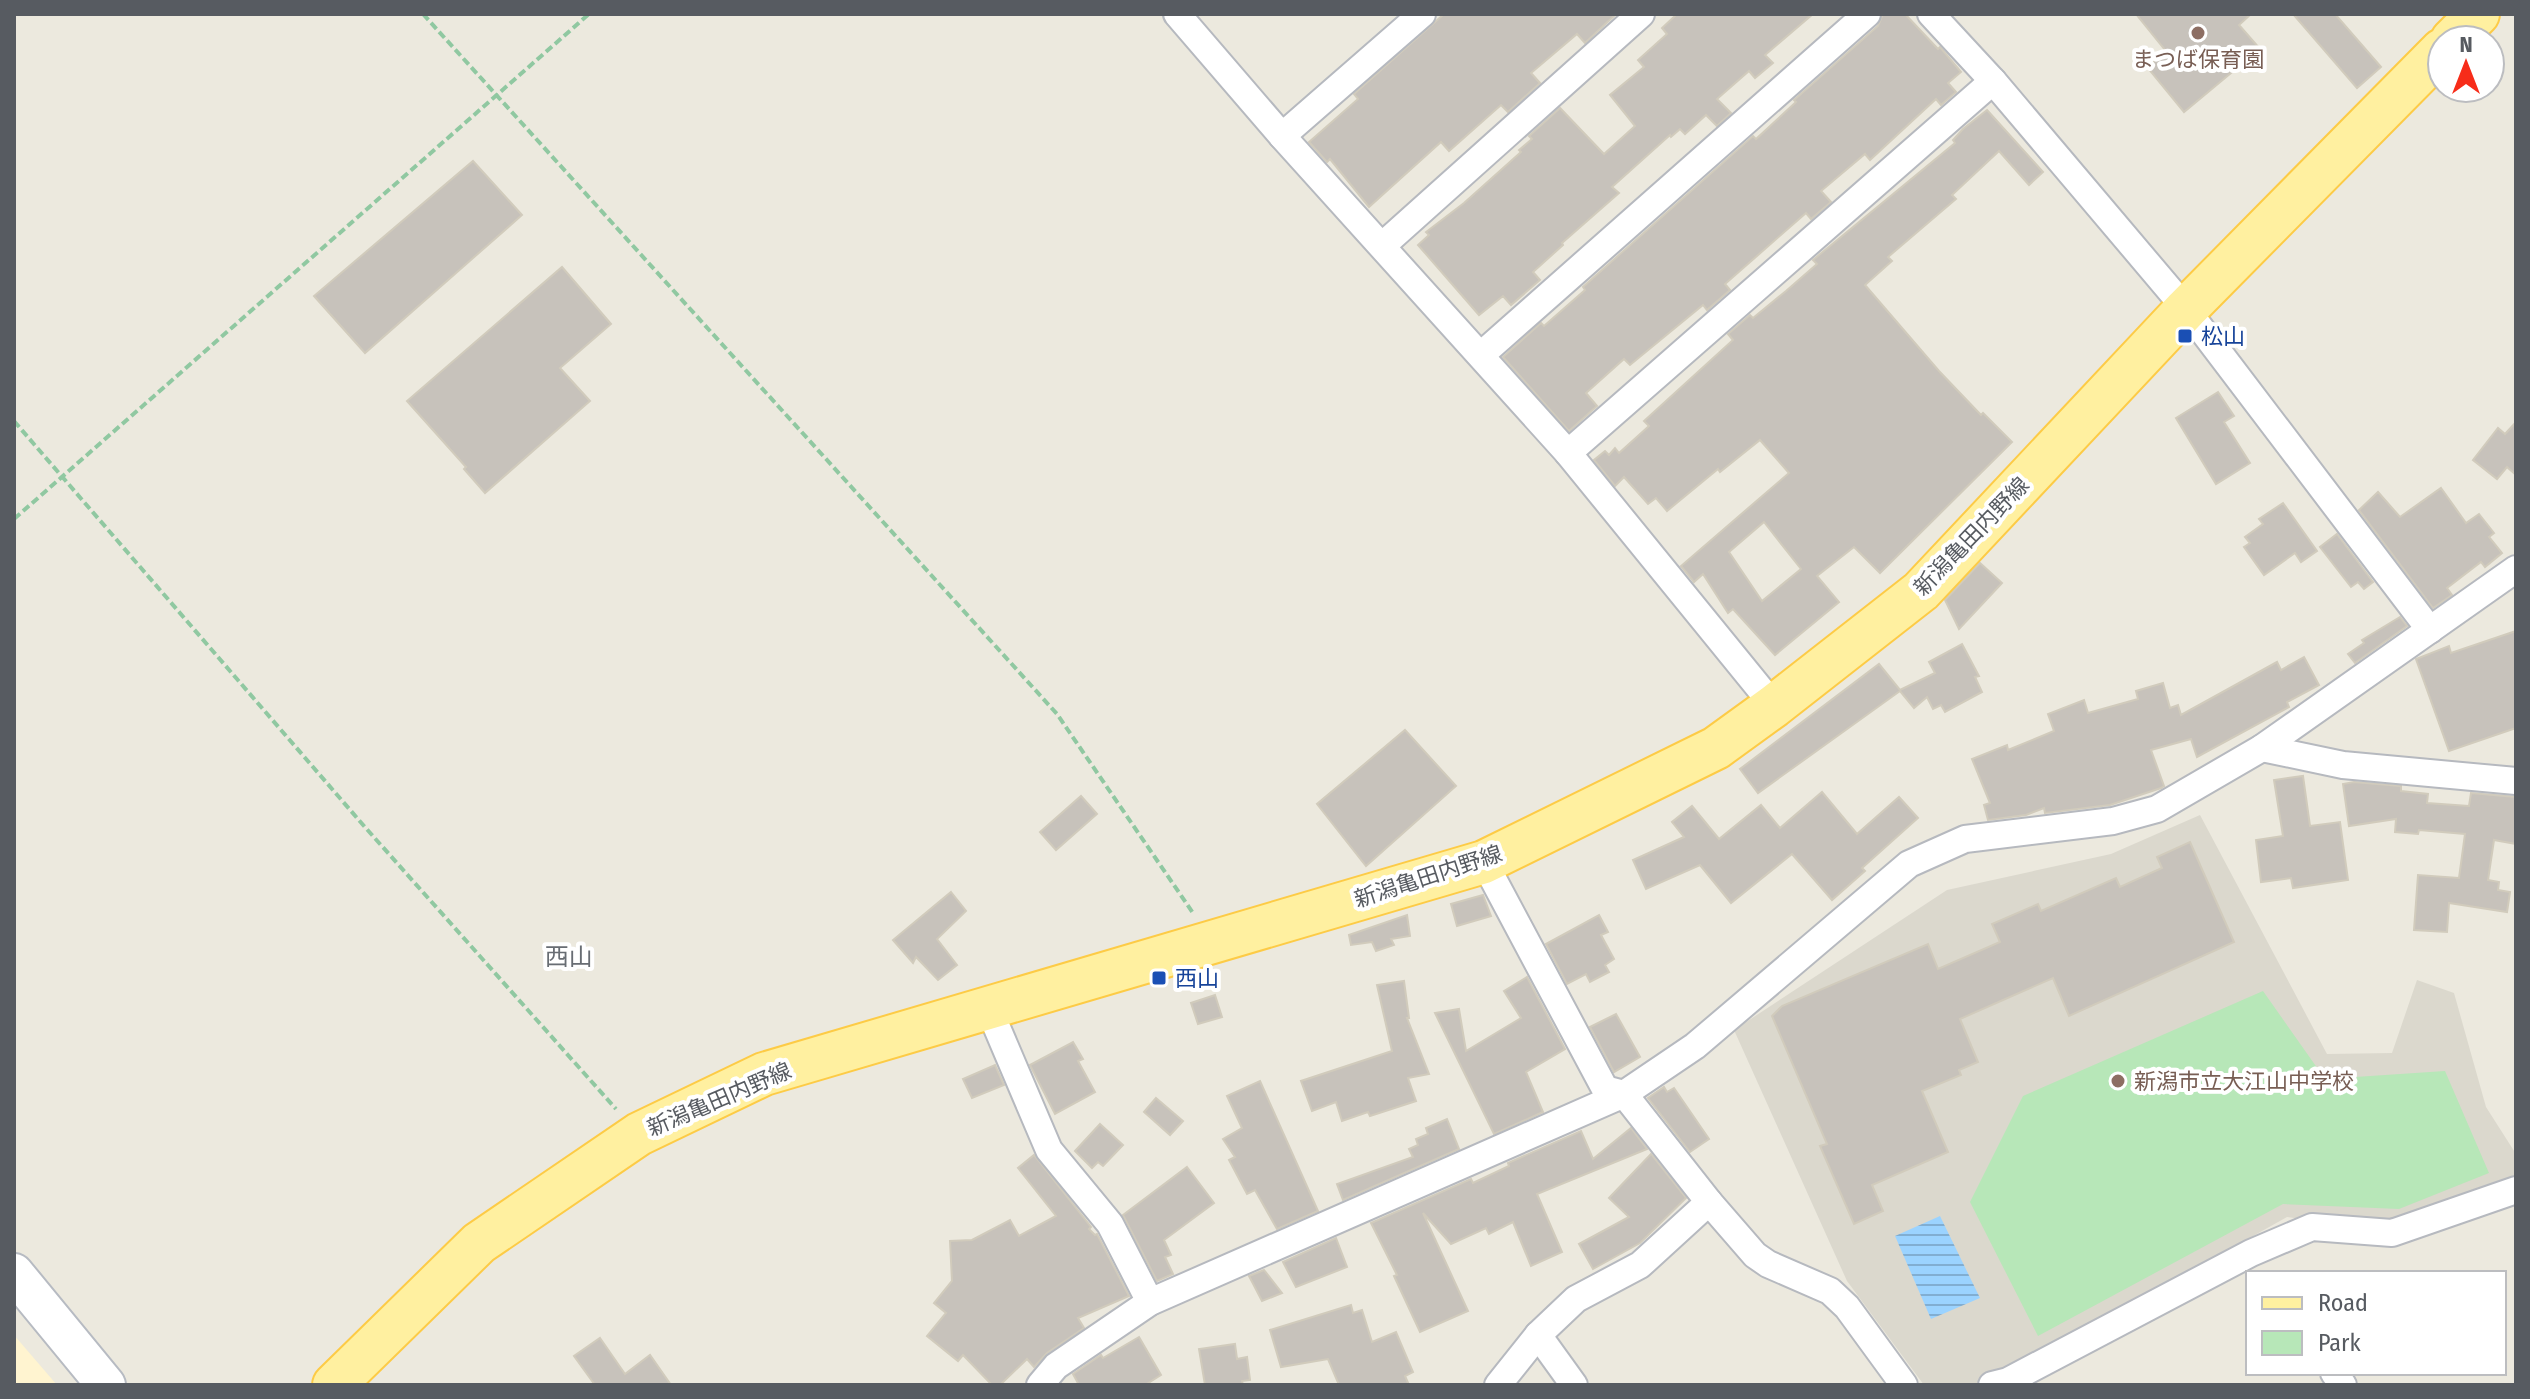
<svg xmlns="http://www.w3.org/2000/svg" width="2530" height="1399" viewBox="0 0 2530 1399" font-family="'Fira Sans Condensed','Noto Sans JP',sans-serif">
	<defs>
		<pattern id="water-rules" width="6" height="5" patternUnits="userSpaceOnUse" patternTransform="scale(2)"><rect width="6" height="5" fill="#9bd3ff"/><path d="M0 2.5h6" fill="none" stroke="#81aed2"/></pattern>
	</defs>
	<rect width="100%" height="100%" fill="#ece9de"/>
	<!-- commercial -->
	<polygon fill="#fff4d0" points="14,1335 57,1385 14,1385"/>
	<!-- education -->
	<polygon fill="#dbd8cd" points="2200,815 2327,1054 2392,1053 2417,980 2454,993 2486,1107 2516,1154 2516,1187 2382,1230 2287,1217 1987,1385 1924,1385 1847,1281 1734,1030 1947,890 2111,854"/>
	<!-- green -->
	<polygon fill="#b7e7b8" points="2263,991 2325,1079 2445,1071 2489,1173 2399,1209 2283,1204 2038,1336 1970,1202 2023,1096"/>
	<!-- water -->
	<polygon fill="url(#water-rules)" points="1940,1216 1980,1298 1931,1319 1895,1236"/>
	<!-- building -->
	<g fill="#c7c2bb" stroke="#d1cbbc" stroke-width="2" fill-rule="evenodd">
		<polygon points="1444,14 1616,14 1585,43 1577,34 1531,73 1540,83 1508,112 1501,105 1449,151 1441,142 1369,207 1330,159 1327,162 1309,142 1358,99 1354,94"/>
		<polygon points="1677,14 1813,14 1765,55 1773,63 1755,78 1749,71 1717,99 1731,113 1717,126 1706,115 1685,134 1680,129 1671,137 1670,135 1612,187 1619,193 1562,243 1563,245 1533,272 1540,280 1511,305 1503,296 1479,315 1418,245 1429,235 1426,232 1464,203 1521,152 1519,150 1532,139 1529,136 1560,108 1604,154 1635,126 1610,95 1644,67 1638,60 1667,34 1662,28"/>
		<polygon points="1883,14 1905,14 1938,49 1940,47 1961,72 1948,83 1956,92 1941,105 1936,99 1870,160 1865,154 1821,191 1831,202 1811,219 1806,213 1725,284 1730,290 1707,310 1703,305 1630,365 1624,359 1586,393 1597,406 1569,431 1503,357 1541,323 1544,326 1585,290 1583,287 1753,136 1756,139 1796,102 1794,100 1878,26"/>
		<polygon points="2136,14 2251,14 2239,25 2260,49 2184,112 2147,67 2166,51"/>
		<polygon points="2293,14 2335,14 2381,67 2357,88"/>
		<path d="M1987,110l56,62 -14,13 -30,-34 -47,44 4,4 -68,58 4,4 -27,24 74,86 42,44 2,-2 29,29 -132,131 -26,-26 -37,29 22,26 -64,53 -42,-46 -5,4 -25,-39 -9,8 -13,-16 108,-93 -29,-33 -40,32 -2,-3 -51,42 -11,-13 -8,6 -24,-27 -9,9 -21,-26 11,-9 4,4 6,-7 4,5 30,-27 -5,-5 89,-81 -5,-6 22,-19 3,3 33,-27 31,-27 -4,-4 142,-117 -2,-3 10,-11zM1764,522l37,47 -39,32 -33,-49z"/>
		<polygon points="473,161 522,215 365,353 314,296"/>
		<polygon points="562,267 611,324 560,368 590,401 485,493 464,469 466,467 407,401"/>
		<polygon points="2218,392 2234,416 2224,422 2250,463 2216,484 2176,418"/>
		<polygon points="2516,422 2516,475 2507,467 2497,479 2473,460 2498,428 2505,434"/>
		<polygon points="2441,488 2466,523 2479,514 2494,533 2489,537 2502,553 2485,567 2481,562 2447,588 2452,595 2433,608 2359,510 2378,492 2400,517"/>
		<polygon points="2283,503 2317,551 2301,562 2295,553 2264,575 2244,547 2250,543 2245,537 2263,524 2259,519"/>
		<polygon points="2337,534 2373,582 2364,589 2358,582 2351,587 2320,547"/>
		<polygon points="1980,563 2002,583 1959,629 1945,600"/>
		<polygon points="2400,617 2407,626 2355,663 2348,654 2364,643 2362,640"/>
		<polygon points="2516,631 2516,728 2449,751 2416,659 2449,646 2451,653"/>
		<polygon points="1962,644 1979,676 1975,677 1982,692 1945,712 1941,705 1933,709 1927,697 1914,708 1900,691 1758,793 1740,769 1879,664 1900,690 1935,673 1929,662"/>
		<polygon points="2304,657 2319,685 2287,702 2289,707 2197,757 2191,739 2151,750 2164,786 2161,788 2110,805 2045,813 2044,808 2026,815 1988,820 1984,805 1990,803 1972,759 2007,745 2008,750 2054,731 2048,714 2084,700 2088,713 2138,699 2136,691 2163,683 2170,708 2178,705 2181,715 2277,662 2281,670"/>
		<polygon points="1405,730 1456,786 1366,866 1317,804"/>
		<polygon points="2303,776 2310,826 2340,822 2348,880 2293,888 2291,878 2261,882 2256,840 2283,836 2274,780"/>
		<polygon points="2354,782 2401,786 2401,791 2428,794 2427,803 2469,806 2471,793 2516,797 2516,844 2494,840 2488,880 2499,882 2498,890 2510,892 2507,912 2449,903 2447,932 2414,930 2418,875 2459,878 2465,834 2419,830 2418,834 2395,832 2396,819 2349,826 2343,784"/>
		<polygon points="1822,792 1857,834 1899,797 1918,818 1862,868 1865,871 1832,900 1792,854 1731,903 1700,865 1646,889 1633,860 1684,837 1672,822 1692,806 1719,839 1761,805 1780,828"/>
		<polygon points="1081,796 1097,814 1056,850 1040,832"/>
		<polygon points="2190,842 2234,942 2069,1016 2053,978 1960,1019 1978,1062 1959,1070 1961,1075 1922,1091 1948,1152 1872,1185 1883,1211 1854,1224 1820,1146 1827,1144 1772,1016 1782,1006 1928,944 1938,969 2000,942 1992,924 2038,904 2041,911 2116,878 2120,887 2162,868 2157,857"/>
		<polygon points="951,892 966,911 937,939 957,965 938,980 916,957 913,963 893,940"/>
		<polygon points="1483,895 1491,916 1457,926 1451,904"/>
		<polygon points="1407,915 1410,936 1391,939 1394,945 1376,951 1372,942 1351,945 1349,935"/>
		<polygon points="1599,915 1608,932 1601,935 1614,959 1605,965 1609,972 1590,982 1586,974 1567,984 1546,944"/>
		<polygon points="1527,977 1565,1049 1526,1072 1543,1112 1494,1134 1435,1013 1459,1009 1466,1051 1521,1018 1504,991"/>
		<polygon points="1404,981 1409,1018 1407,1018 1429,1074 1408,1078 1416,1101 1370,1116 1368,1112 1342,1121 1336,1102 1312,1111 1301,1081 1392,1051 1377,985"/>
		<polygon points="1215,995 1222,1017 1198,1024 1191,1003"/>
		<polygon points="1616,1014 1640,1057 1614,1072 1590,1027"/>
		<polygon points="1073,1042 1083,1059 1078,1061 1095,1092 1055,1114 1030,1065"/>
		<polygon points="995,1065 1004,1085 972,1098 963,1079"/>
		<polygon points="1260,1081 1318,1211 1277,1229 1255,1190 1247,1194 1229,1160 1235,1157 1223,1139 1242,1128 1227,1096"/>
		<polygon points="1664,1087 1667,1092 1674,1088 1709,1139 1690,1152 1648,1098"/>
		<polygon points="1156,1098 1183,1121 1170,1135 1144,1112"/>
		<polygon points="1447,1119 1459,1149 1343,1200 1337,1184 1413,1157 1409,1149 1418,1145 1416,1139 1428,1134 1426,1128"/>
		<polygon points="1100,1124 1123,1145 1103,1166 1098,1162 1092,1168 1075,1151"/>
		<polygon points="1631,1128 1647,1149 1537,1194 1562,1252 1531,1266 1513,1222 1489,1234 1486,1228 1451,1244 1423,1213 1468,1311 1420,1332 1394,1276 1397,1275 1371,1223 1471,1179 1473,1183 1509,1166 1508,1163 1581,1131 1593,1159"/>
		<polygon points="1651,1154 1686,1198 1640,1243 1593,1269 1579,1244 1629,1217 1609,1198"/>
		<polygon points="1034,1155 1091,1227 1089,1229 1095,1235 1097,1234 1129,1296 1078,1318 1084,1328 1047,1353 1034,1367 1027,1359 1000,1385 992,1385 963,1355 958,1361 927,1336 946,1313 934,1303 952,1281 950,1241 972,1240 1010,1220 1019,1236 1056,1216 1018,1168"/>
		<polygon points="1187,1167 1214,1203 1164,1240 1171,1255 1165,1257 1173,1274 1157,1281 1123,1215"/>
		<polygon points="1336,1238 1347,1267 1296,1287 1283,1262"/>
		<polygon points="1264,1270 1282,1293 1262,1301 1249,1276"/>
		<polygon points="1351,1305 1353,1313 1362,1310 1372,1342 1396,1332 1413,1372 1405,1376 1409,1385 1339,1385 1328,1359 1281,1367 1270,1330"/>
		<polygon points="1139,1337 1161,1375 1145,1385 1079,1385 1073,1374 1101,1355 1103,1358"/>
		<polygon points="600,1338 625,1374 650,1355 671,1385 595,1385 574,1356"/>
		<polygon points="1235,1344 1237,1359 1247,1357 1250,1380 1242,1381 1243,1385 1205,1385 1199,1349"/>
	</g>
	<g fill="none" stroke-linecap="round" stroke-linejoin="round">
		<defs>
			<g id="street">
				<polyline points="1177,14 1282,136 1568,453 1774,706"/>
				<polyline points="1931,14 1993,81 2186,309 2430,630"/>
				<polyline points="1282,136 1422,14"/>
				<polyline points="1383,245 1641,14"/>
				<polyline points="1481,355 1867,14"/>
				<polyline points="1568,453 1993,81"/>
				<polyline points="2262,748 2343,765 2516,781"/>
				<polyline points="1484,862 1605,1089 1624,1094 1709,1202 1755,1255 1768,1264 1830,1291 1847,1307 1904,1385"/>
				<polyline points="989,1009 1049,1150 1110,1224 1150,1302"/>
				<polyline points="1538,1335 1574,1385"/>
				<polyline points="2334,1373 2343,1385"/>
				<polyline points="1040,1385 1056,1366 1150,1302 1624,1094 1695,1046 1909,864 1965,839 2113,821 2157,809 2262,748 2516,569"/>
				<polyline points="1498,1385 1538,1335 1576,1299 1640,1265 1709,1202"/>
				<polyline points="1992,1385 2008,1381 2251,1253 2312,1227 2392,1233 2516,1190"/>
			</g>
			<polyline id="secondary" points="14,1273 106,1385"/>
			<g id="primary">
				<polyline points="2452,40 2478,14"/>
				<polyline points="334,1385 479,1243 639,1134 764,1074 1484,862 1716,748 1774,706 1921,591 2186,309 2442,50"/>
			</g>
		</defs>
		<!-- street casing -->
		<use href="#street" stroke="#b6b9bf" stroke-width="30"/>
		<!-- secondary casing -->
		<use href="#secondary" stroke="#b7bbc2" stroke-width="42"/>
		<!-- primary casing -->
		<use href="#primary" stroke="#fdcb46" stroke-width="46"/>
		<!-- path -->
		<g stroke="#90c8a1" stroke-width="4" stroke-dasharray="8 4" stroke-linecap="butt">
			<polyline points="423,14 1057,714 1193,913"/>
			<polyline points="14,421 364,826 616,1109"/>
			<polyline points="14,519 589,14"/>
		</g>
		<!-- street -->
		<use href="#street" stroke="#fff" stroke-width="26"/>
		<!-- secondary -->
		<use href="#secondary" stroke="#fff" stroke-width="38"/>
		<!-- primary -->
		<use href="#primary" stroke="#fff0a0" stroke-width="42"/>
	</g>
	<!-- markers -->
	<g fill="#8d6e63" stroke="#fff" stroke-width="3">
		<circle cx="2198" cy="33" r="8"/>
		<circle cx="2118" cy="1081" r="8"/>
	</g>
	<g fill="#1a4fb4" stroke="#fff" stroke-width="3">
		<rect x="2177" y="328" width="16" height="16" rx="4"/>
		<rect x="1151" y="970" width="16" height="16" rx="4"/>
	</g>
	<g text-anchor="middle" stroke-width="8" stroke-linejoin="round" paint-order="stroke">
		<!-- education labels -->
		<g font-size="22" fill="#785e54" stroke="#fff">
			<text x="2198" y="67">まつば保育園</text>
			<text x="2134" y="1089" text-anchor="start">新潟市立大江山中学校</text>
		</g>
		<!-- transit labels -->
		<g font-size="22" fill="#164399" stroke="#fff" text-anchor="start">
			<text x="2201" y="344">松山</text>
			<text x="1175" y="986">西山</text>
		</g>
		<!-- street labels -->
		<g font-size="22" fill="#575b61" stroke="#fff">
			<text transform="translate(1971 536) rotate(-46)" y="8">新潟亀田内野線</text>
			<text transform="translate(1428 876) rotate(-18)" y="8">新潟亀田内野線</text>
			<text transform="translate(719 1099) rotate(-23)" y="8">新潟亀田内野線</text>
		</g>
		<!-- neighbourhood labels -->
		<g font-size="24" fill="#686d73" stroke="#fff">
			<text x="569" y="965">西山</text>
		</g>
	</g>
	<!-- border -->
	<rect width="2530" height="1399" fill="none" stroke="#575b61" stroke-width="32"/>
	<!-- legend -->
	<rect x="2246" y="1271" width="260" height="104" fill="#ffffff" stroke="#bcbdc0" stroke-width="2"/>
	<rect x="2262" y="1297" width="40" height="12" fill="#fff0a0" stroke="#bcbdc0" stroke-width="2"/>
	<text x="2318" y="1311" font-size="24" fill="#575b61">Road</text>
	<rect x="2262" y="1331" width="40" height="24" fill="#b7e7b8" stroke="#bcbdc0" stroke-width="2"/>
	<text x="2318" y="1351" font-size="24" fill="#575b61">Park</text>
	<!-- north arrow -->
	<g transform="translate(2466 64)"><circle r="38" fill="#ffffff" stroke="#bcbdc0" stroke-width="2"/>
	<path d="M0-6L14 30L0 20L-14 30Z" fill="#f72c19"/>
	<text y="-12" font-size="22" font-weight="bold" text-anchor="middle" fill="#575b61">N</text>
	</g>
</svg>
